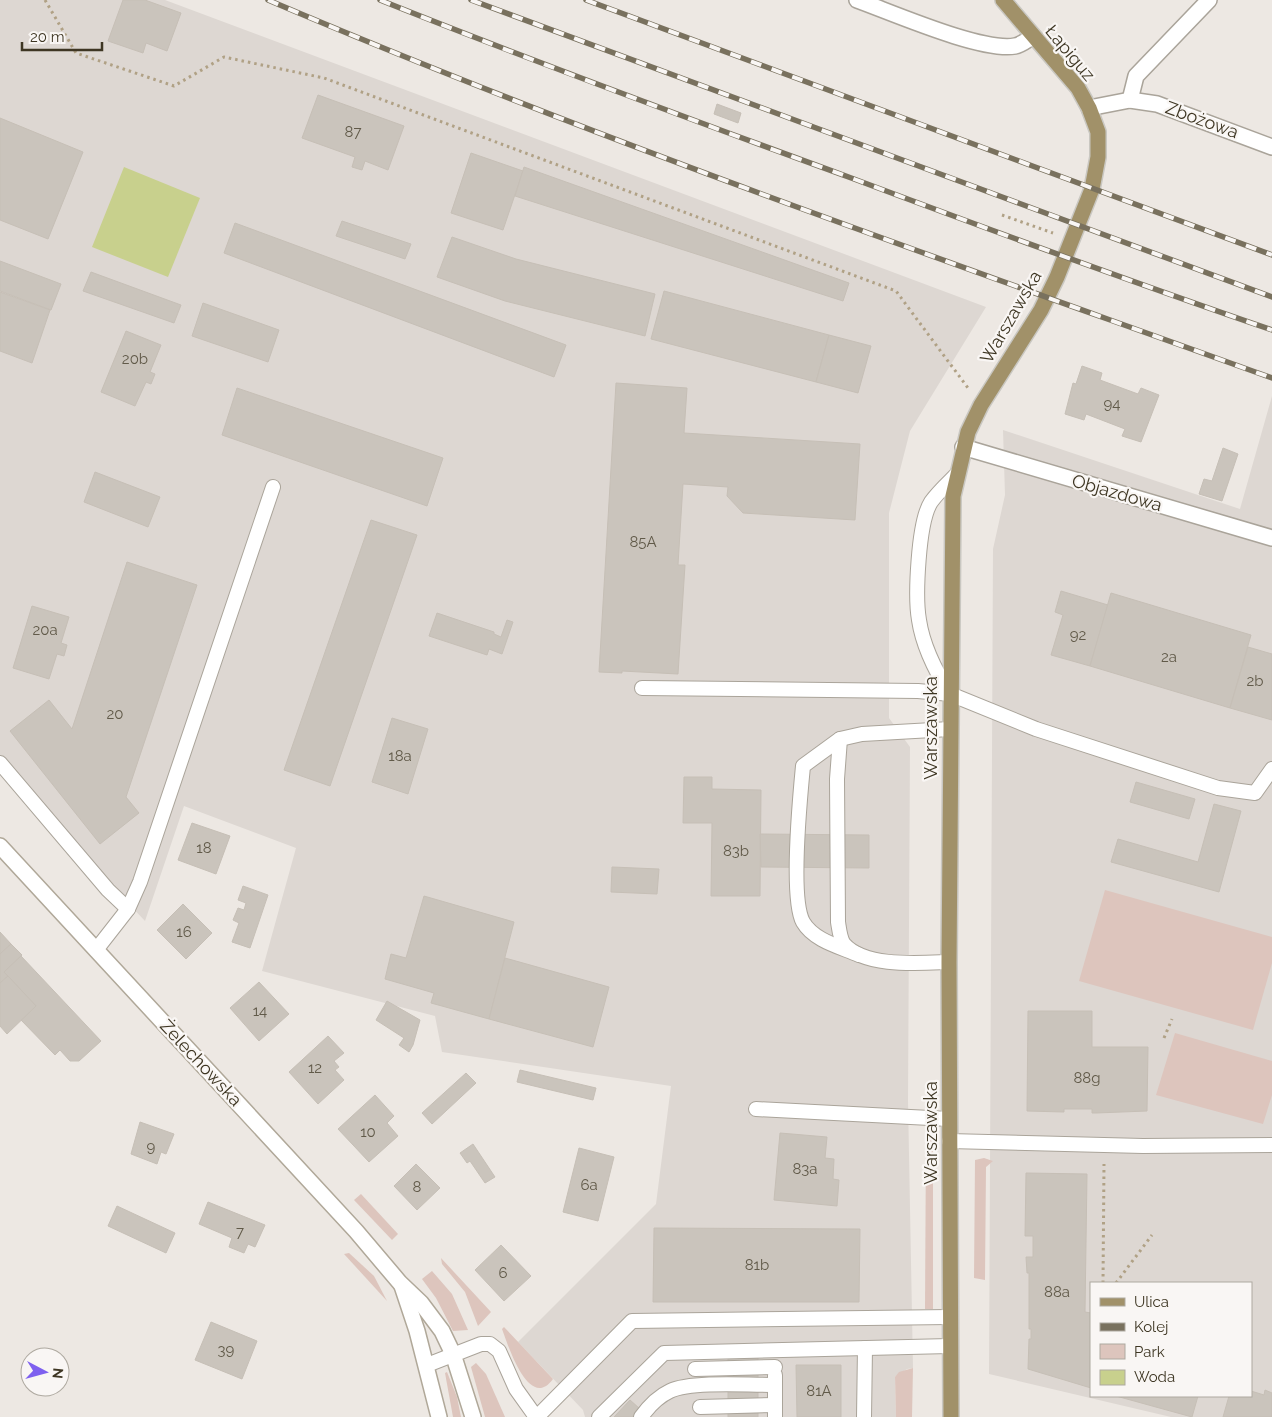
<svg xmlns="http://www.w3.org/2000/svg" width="1272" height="1417" viewBox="0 0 1272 1417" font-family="Raleway,sans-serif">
	<rect width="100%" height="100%" fill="#ede8e3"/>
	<!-- built -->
	<g fill="#ddd7d2" fill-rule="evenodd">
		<polygon points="0,0 165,0 986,307 910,431 889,513 889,718 910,747 908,1101 913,1368 907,1369 895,1377 896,1417 585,1417 583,1410 518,1342 656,1204 671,1086 442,1052 435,1016 262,971 296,848 184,806 145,921 0,768"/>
		<path d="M1272,396v1021h-101l-182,-43 4,-825 12,-54 -2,-65 237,79zM1091,1283h160v113h-160z"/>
	</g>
	<!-- green -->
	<g fill="#ddc5bd">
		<polygon points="1105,890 1272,937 1272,963 1253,1030 1079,981"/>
		<polygon points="1175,1033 1272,1061 1272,1095 1263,1124 1156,1095"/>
		<polygon points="926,1136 933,1136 933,1309 925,1309"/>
		<polygon points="984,1158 993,1161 986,1167 985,1280 974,1278 975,1160"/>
		<polygon points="361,1194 398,1234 392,1240 354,1200"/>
		<polygon points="349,1253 374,1276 387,1301 344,1254"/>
		<polygon points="441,1258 491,1312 478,1326 465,1292 442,1264"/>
		<polygon points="432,1271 452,1294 468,1330 453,1331 436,1298 422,1279"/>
		<path d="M504,1327l49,52c-24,33 -45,-34 -51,-50z"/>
		<polygon points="476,1363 486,1374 505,1417 485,1417 471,1367"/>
		<polygon points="913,1368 912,1417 896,1417 895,1377 899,1372"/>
		<polygon points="447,1372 457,1397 461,1417 453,1417 445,1373"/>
	</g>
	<!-- water -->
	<polygon fill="#c8d08d" points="124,167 200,198 168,277 92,247"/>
	<!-- building -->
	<g fill="#cac4bc" stroke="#c6bfb6">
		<polygon points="123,0 145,0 181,13 167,51 146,43 143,53 108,41"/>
		<polygon points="318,95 404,126 388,170 365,161 362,170 352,167 355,157 302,138"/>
		<polygon points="717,104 741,113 738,123 714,114"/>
		<polygon points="0,118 83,152 48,239 0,220"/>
		<polygon points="471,153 523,171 503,230 451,213"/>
		<polygon points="524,167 849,283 843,301 515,196"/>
		<polygon points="342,221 411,244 405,259 336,236"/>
		<polygon points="235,223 566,345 554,377 224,253"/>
		<polygon points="452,237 516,259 655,294 645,336 505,301 437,277"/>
		<polygon points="0,261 61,284 51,310 0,291"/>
		<polygon points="91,272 181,305 174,323 83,291"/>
		<polygon points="664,291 829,335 816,382 651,339"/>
		<polygon points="0,292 50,310 32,363 0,351"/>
		<polygon points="203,303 279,330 268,362 192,336"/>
		<polygon points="126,331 161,345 150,372 155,374 151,384 146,382 135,406 101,392"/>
		<polygon points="829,335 871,346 858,393 816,382"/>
		<polygon points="1082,366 1102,373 1100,380 1138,394 1141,388 1159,395 1141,442 1122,436 1125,429 1086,414 1084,420 1065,414 1073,383 1076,384"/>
		<polygon points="616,383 687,388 684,433 860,444 855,520 743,513 727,496 728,487 683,484 678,565 685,565 678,674 622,671 622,673 599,672"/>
		<polygon points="237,388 443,458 427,506 222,435"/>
		<polygon points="1223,448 1238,454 1222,501 1199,494 1204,479 1212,481"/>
		<polygon points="95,472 160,497 148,527 84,502"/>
		<polygon points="371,520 417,535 330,786 284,770"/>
		<polygon points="127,562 197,585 126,797 139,813 100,844 10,731 49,700 72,729"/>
		<polygon points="1061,591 1108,605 1090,666 1051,655 1063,615 1055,612"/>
		<polygon points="1111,593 1251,635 1230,708 1090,666"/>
		<polygon points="32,606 69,617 61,643 67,645 64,656 57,654 49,679 13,668"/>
		<polygon points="437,613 494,632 494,634 501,637 507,620 513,622 502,654 489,649 487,655 429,636"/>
		<polygon points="1248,647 1272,654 1272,720 1230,708"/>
		<polygon points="392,718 428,729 408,794 372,782"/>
		<polygon points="684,777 712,777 712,789 761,790 760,896 711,896 712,823 683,823"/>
		<polygon points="1136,782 1195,799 1189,819 1130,802"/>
		<polygon points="1214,804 1241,811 1219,892 1111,862 1118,839 1198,862"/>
		<polygon points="192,823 230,836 216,874 178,860"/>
		<polygon points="760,834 869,835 869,868 761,867"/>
		<polygon points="612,867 659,869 657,894 611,892"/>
		<polygon points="243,886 268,895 250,948 232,942 239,923 233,920 238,908 244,910 246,903 238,900"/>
		<polygon points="424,896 514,922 489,1019 431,1003 434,993 385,979 391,954 406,958"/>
		<polygon points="183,904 212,933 186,959 157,930"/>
		<polygon points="0,932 11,944 0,954"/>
		<polygon points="11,944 22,955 4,972 8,976 0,983 0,954"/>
		<polygon points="21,956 101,1041 79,1061 70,1061 60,1050 55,1055 21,1020 36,1006 4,972"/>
		<polygon points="505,958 609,987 593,1047 489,1019"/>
		<polygon points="8,976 36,1006 7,1034 0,1026 0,983"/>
		<polygon points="259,982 289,1014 259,1041 230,1008"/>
		<polygon points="387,1001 420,1020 413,1045 409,1052 399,1045 404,1038 376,1020"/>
		<polygon points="1028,1011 1092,1011 1092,1047 1148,1047 1147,1111 1096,1113 1092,1113 1092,1109 1064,1109 1064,1112 1027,1111"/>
		<polygon points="328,1036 344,1053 334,1061 339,1067 335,1070 344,1080 318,1104 289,1072"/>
		<polygon points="520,1070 596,1088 593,1100 517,1082"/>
		<polygon points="466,1073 476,1083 432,1124 422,1113"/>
		<polygon points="375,1095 394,1116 387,1123 398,1136 369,1162 338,1129"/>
		<polygon points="140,1122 174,1134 166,1154 161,1152 157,1164 131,1154"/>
		<polygon points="780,1133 827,1137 825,1158 834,1159 833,1179 839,1180 837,1206 774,1200"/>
		<polygon points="473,1144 495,1177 485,1183 470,1161 467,1163 460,1153"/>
		<polygon points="579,1148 614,1157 598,1221 563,1212"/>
		<polygon points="416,1164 440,1188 417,1210 394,1186"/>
		<polygon points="1026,1173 1087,1174 1085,1312 1091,1313 1091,1388 1028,1369 1029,1339 1031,1339 1031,1329 1029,1329 1029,1273 1027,1273 1026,1257 1033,1257 1033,1236 1025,1236"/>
		<polygon points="208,1202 265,1225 255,1247 248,1244 244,1253 229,1247 232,1238 199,1224"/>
		<polygon points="117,1206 175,1233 166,1253 108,1226"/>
		<polygon points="654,1228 860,1229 859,1302 653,1302"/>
		<polygon points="501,1245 531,1276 504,1301 475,1270"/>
		<polygon points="211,1322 257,1341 242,1379 195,1360"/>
		<rect x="728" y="1346" width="30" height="71"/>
		<polygon points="796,1365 841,1365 841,1417 797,1417"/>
		<polygon points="1265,1390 1272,1393 1272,1417 1223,1417 1229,1396 1251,1396 1251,1391 1264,1395"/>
		<polygon points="1116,1396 1198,1396 1192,1417"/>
		<polygon points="630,1400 649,1417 614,1417"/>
	</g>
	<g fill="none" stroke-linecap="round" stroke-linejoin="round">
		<defs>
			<g id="lane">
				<polyline points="642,688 918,691 950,694 1036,729 1218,788 1255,793 1272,769"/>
				<path d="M950,694c-14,-22 -27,-47 -31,-74 -4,-23 -1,-98 12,-118 7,-10 17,-19 26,-28"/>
				<path d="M840,739l-3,40 1,143c1,6 2,17 6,22 21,24 76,19 105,18"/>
				<polyline points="0,763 108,890 128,909"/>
				<polyline points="96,950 128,909 140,882 273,487"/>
				<path d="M859,955c-18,-8 -45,-14 -56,-33 -13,-24 -3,-125 0,-156l37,-27 22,-5 88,-5"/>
				<polyline points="756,1109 949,1119"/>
				<polyline points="949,1141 1143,1146 1272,1145"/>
				<polyline points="427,1365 481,1344 490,1344 499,1351 516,1389 536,1417"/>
				<polyline points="695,1369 775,1367"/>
				<polyline points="775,1375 775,1417"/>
				<polyline points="700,1407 775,1405"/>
				<polyline points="537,1417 632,1321 950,1317"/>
				<polyline points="599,1417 664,1353 950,1346"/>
				<path d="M641,1417c8,-11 16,-20 29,-26 21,-10 80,-6 105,-6"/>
				<polyline points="864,1417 865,1348"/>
			</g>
			<g id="street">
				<path d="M857,0c36,13 125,52 158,46 6,-1 12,-6 17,-9"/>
				<polyline points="1130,100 1136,76 1209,0"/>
				<polyline points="1089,108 1130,100 1157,104 1272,147"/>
				<polyline points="963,447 1272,538"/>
			</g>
			<g id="secondary">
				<polyline points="0,846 356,1231 400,1283 421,1303 442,1331 453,1354 473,1417"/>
				<polyline points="402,1286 417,1331 439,1417"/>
			</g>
			<polyline id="primary" points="951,1417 949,962 953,496 968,432 981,405 1041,310 1057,277 1092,189 1098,157 1098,132 1089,108 1078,88 1003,0"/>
		</defs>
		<!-- lane casing -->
		<use href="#lane" stroke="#aaa49a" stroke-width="16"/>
		<!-- street casing -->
		<use href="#street" stroke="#aaa49a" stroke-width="18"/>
		<!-- secondary casing -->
		<use href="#secondary" stroke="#b0a899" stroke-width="18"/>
		<!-- primary casing -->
		<use href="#primary" stroke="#c9c7c1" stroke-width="18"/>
		<!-- path -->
		<g stroke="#b0a185" stroke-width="3" stroke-dasharray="2.5 4" stroke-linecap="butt">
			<polyline points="45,0 76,53 174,86 224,57 324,78 896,291 968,388"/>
			<polyline points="1002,215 1053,233"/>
			<polyline points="1164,1038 1172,1019"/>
			<polyline points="1103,1283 1104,1164"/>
			<polyline points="1116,1283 1152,1235"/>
		</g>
		<!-- lane -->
		<use href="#lane" stroke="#fff" stroke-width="14"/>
		<!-- street -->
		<use href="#street" stroke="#fff" stroke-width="15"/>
		<!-- secondary -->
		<use href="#secondary" stroke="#fff" stroke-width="15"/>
		<!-- primary -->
		<use href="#primary" stroke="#a19169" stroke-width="15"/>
		<defs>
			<g id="rail">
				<path d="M268,0c329,140 668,257 1004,378"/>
				<path d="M380,0c157,63 315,121 474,179 139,52 278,103 418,151"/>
				<polyline points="471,0 1272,297"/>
				<polyline points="586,0 1272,255"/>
			</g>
		</defs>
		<!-- rail casing -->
		<use href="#rail" stroke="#79715e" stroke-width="5.5"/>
		<!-- rail -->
		<use href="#rail" stroke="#f9f6f4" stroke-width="4" stroke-dasharray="11" stroke-linecap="butt"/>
	</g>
	<g text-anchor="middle" stroke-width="4.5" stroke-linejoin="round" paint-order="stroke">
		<!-- number labels -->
		<g font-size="15" fill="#615a49">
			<text x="353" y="137">87</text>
			<text x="135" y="364">20b</text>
			<text x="1112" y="409">94</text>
			<text x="643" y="547">85A</text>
			<text x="45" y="635">20a</text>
			<text x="1078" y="640">92</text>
			<text x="1169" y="662">2a</text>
			<text x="1255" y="686">2b</text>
			<text x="115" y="719">20</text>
			<text x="400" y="761">18a</text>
			<text x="204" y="853">18</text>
			<text x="736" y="856">83b</text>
			<text x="184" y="937">16</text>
			<text x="260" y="1016">14</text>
			<text x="315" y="1073">12</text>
			<text x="1087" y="1083">88g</text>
			<text x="368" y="1137">10</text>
			<text x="151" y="1152">9</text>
			<text x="805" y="1174">83a</text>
			<text x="589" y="1190">6a</text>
			<text x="417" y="1192">8</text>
			<text x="240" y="1237">7</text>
			<text x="757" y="1270">81b</text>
			<text x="503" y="1278">6</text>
			<text x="1057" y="1297">88a</text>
			<text x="226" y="1355">39</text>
			<text x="819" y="1396">81A</text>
		</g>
		<!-- street labels -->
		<g font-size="18" fill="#3e3623" stroke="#f9f6f4">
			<text transform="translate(1070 53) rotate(50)" y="6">Łapiguz</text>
			<text transform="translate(1202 120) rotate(20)" y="6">Zbożowa</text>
			<text transform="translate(1011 317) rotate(-60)" y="6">Warszawska</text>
			<text transform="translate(1117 493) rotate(16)" y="6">Objazdowa</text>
			<text transform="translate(931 728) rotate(-90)" y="6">Warszawska</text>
			<text transform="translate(201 1063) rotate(47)" y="6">Żelechowska</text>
			<text transform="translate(931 1133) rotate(-90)" y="6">Warszawska</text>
		</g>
	</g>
	<!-- legend -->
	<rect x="1090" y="1282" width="162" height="115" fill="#f9f6f4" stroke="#aea9a0"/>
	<rect x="1100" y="1298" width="25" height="8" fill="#a19169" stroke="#aea9a0"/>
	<text x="1134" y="1307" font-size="15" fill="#3e3623">Ulica</text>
	<rect x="1100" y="1323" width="25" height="8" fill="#79715e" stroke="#aea9a0"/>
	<text x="1134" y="1332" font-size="15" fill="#3e3623">Kolej</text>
	<rect x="1100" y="1344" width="25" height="15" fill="#ddc5bd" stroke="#aea9a0"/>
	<text x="1134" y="1357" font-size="15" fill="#3e3623">Park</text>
	<rect x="1100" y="1370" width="25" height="15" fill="#c8d08d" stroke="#aea9a0"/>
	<text x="1134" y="1382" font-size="15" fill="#3e3623">Woda</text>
	<!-- north arrow -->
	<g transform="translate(45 1372) rotate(96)"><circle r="24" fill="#f9f6f4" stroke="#aea9a0"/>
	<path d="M0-4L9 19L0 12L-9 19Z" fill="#7e60ef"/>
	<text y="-8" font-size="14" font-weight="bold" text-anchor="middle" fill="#3e3623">N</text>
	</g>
	<!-- scale -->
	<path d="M22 42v8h80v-8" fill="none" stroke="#3e3623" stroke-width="2.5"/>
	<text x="30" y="42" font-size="15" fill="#3e3623" stroke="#f9f6f4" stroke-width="4" paint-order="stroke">20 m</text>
</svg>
